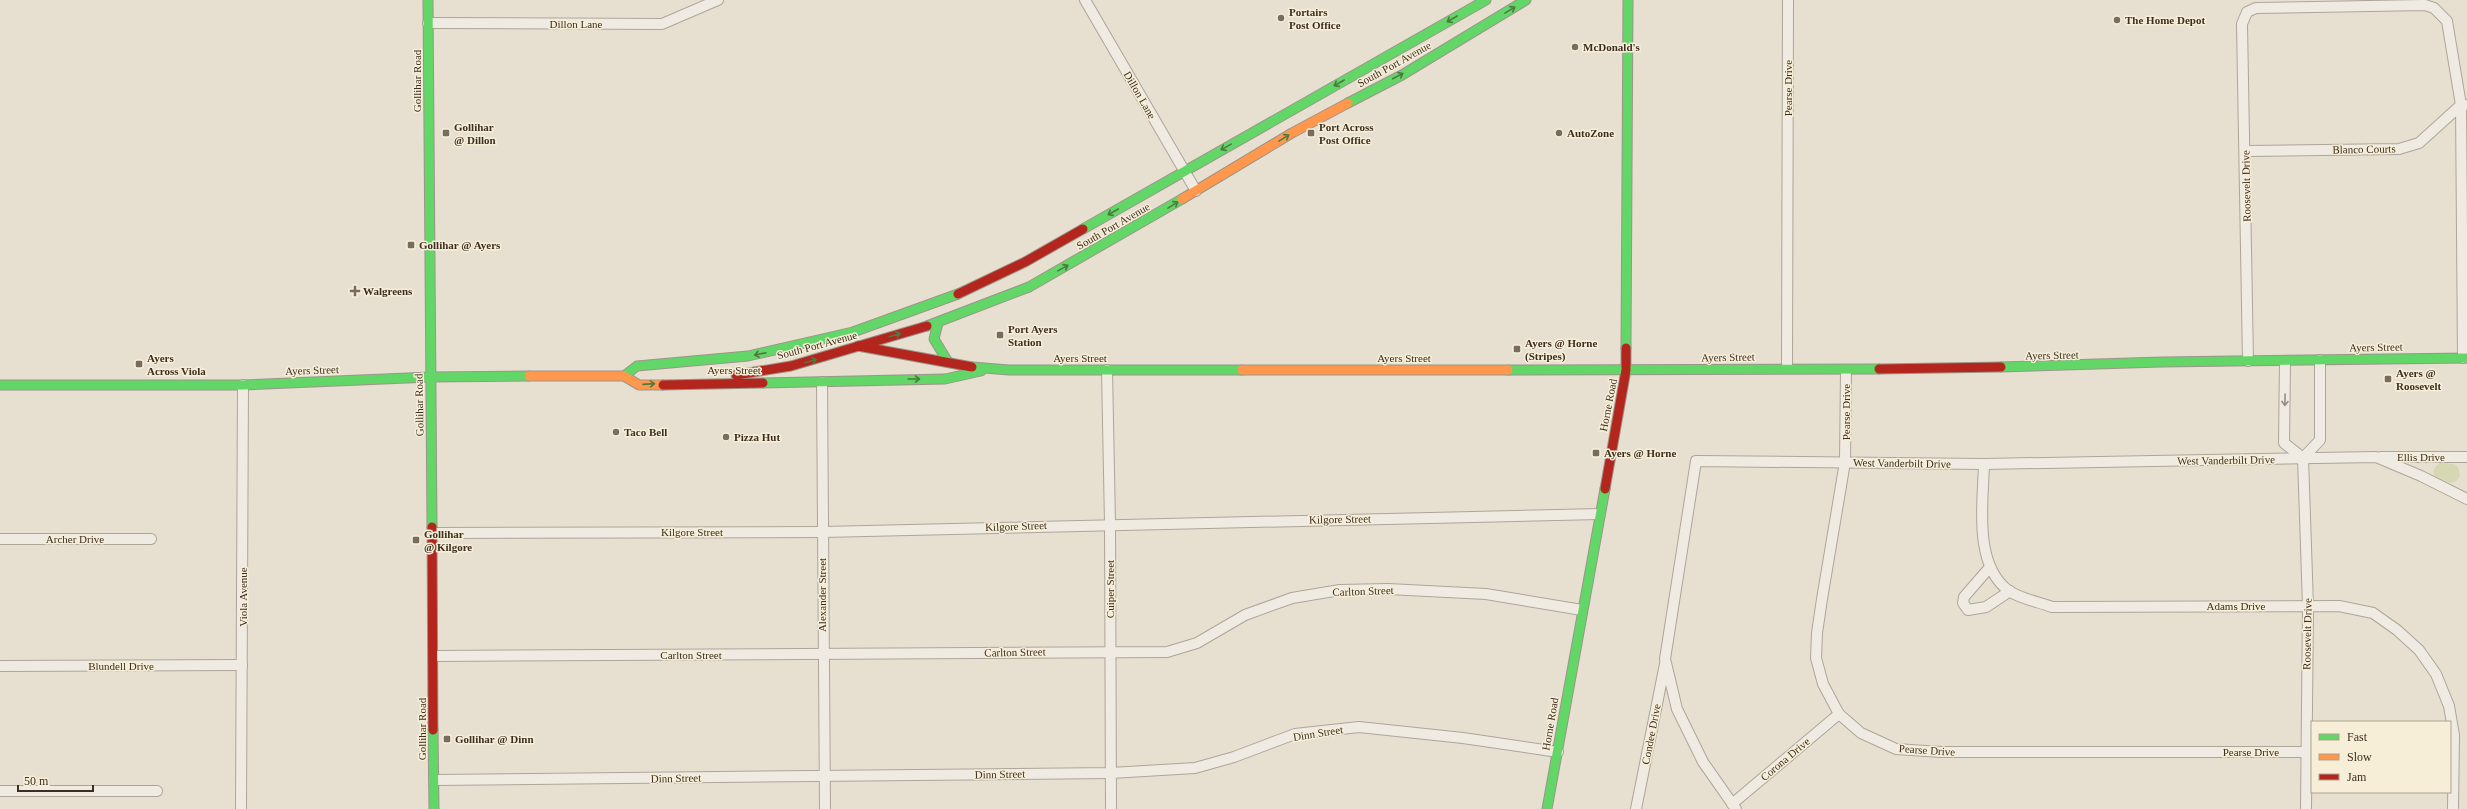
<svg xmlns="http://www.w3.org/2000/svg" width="2467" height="809" viewBox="0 0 2467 809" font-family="Georgia,serif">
	<rect width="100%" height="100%" fill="#e7e0d1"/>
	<!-- green -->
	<polygon fill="#d6d7b3" points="2440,463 2454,464 2458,467 2460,475 2457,481 2450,483 2435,477 2433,471 2436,466"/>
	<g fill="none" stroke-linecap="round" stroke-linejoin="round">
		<defs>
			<g id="street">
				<polyline points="1085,0 1196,191"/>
				<polyline points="428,23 662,24 718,0"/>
				<polyline points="2246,151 2399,149 2419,143 2461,105 2465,105"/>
				<polyline points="2248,361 2242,24 2247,12 2256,8 2425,5 2434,8 2447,21 2461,105 2463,358"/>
				<polyline points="2285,361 2284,443 2303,458"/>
				<polyline points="1787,368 1788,0"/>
				<polyline points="1107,370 1110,523 1111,809"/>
				<polyline points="1846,370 1845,462 1822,599 1817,633 1816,658 1823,684 1839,714 1861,733 1896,749 1941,752 2305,752"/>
				<polyline points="822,382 825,809"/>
				<polyline points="2381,457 2467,457"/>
				<path d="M1984,464c-1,38 -11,101 25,127 12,8 30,11 43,16l287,-1 34,7 24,17 22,20 17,24 13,32 5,29 -1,74"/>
				<polyline points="433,533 823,532 1600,514"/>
				<polyline points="0,539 151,539"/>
				<polyline points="1990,567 1964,597 1963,603 1968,610 1986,607 2010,591"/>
				<polyline points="434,656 1167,652 1197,643 1245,615 1292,598 1340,590 1388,589 1486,594 1582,610"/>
				<polyline points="0,666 242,665"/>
				<polyline points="434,780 1111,773 1195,768 1234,757 1295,734 1359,727 1463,738 1558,752"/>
				<polyline points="0,791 157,791"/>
				<polyline points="1732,804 1839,714"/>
				<polyline points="241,809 243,385"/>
				<polyline points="1636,809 1665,664"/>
				<polyline points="1736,809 1703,762 1677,709 1665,659 1696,461 1984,464 2376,457 2421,476 2467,499"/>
				<polyline points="2306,809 2308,606 2303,458 2320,440 2320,360"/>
			</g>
			<g id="fast">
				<polyline points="428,0 432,527"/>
				<polyline points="1348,103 1402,75 1526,0"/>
				<polyline points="1083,229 1486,0"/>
				<polyline points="938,323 934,339 948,362"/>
				<polyline points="927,326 1029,287 1182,199"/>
				<polyline points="1626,348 1628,0"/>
				<polyline points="972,367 1009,370 1242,370"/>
				<polyline points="2001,367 2162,362 2467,358"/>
				<polyline points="1508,370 1879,369"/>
				<polyline points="624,376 637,366 748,356 853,332 958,294"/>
				<polyline points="763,383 945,379 981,371"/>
				<polyline points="0,385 243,385 431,377 529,376"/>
				<polyline points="433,730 434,809"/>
				<polyline points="1547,809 1605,489"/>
			</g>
			<g id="slow">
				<polyline points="1182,199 1292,133 1348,103"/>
				<polyline points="1242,370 1508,370"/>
				<polyline points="529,376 624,376 639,385 663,385"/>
			</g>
			<g id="jam">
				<polyline points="958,294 1025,262 1083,229"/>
				<polyline points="858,346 972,367"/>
				<polyline points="1879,369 2001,367"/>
				<polyline points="736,375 791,366 927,326"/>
				<polyline points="663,385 763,383"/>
				<polyline points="1605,489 1626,370 1626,348"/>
				<polyline points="432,527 433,730"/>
			</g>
		</defs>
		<!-- street casing -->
		<use href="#street" stroke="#ada599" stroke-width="12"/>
		<!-- fast casing -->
		<use href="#fast" stroke="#9c958a" stroke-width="11"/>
		<!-- slow casing -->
		<use href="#slow" stroke="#9c958a" stroke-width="11"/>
		<!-- jam casing -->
		<use href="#jam" stroke="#9c958a" stroke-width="11"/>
		<!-- street -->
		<use href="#street" stroke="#efebe3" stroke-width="10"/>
		<!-- fast -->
		<use href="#fast" stroke="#63d668" stroke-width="9"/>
		<!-- slow -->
		<use href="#slow" stroke="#ff974d" stroke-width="9"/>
		<!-- jam -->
		<use href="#jam" stroke="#b3261e" stroke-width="9"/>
	</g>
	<!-- one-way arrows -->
	<defs><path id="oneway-shaft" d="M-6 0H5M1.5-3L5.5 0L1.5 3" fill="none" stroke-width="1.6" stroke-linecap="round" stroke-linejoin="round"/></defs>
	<g stroke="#4e7a40">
		<use href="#oneway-shaft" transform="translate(1510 10) rotate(-31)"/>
		<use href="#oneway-shaft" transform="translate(1452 19) rotate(150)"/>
		<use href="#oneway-shaft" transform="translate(1398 76) rotate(-28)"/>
		<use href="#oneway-shaft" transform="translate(1339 83) rotate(150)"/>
		<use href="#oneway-shaft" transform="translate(1284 138) rotate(-31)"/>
		<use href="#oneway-shaft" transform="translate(1226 147) rotate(151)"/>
		<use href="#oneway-shaft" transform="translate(1173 205) rotate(-32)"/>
		<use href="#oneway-shaft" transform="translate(1113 212) rotate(150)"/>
		<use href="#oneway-shaft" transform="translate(1063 268) rotate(-29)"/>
		<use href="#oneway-shaft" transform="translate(895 335) rotate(-16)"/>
		<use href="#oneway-shaft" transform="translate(760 354) rotate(168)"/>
		<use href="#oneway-shaft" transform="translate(811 361) rotate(-15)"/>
		<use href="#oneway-shaft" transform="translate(914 379)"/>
		<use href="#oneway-shaft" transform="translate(649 384) rotate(-4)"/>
	</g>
	<use stroke="#968c82" href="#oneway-shaft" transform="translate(2285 400) rotate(91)"/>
	<!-- markers -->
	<g fill="#786c5e" stroke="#f7eed8" stroke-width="1.5">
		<circle cx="1281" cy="18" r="4"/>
		<circle cx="2117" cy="20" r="4"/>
		<circle cx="1575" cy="47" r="4"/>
		<rect x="442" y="129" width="8" height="8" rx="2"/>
		<rect x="1307" y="129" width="8" height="8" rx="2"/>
		<circle cx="1559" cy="133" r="4"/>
		<rect x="407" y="241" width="8" height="8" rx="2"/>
		<path d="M353 285h4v4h4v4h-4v4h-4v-4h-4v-4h4z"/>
		<rect x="996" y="331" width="8" height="8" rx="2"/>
		<rect x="1513" y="345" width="8" height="8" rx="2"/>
		<rect x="135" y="360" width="8" height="8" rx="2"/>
		<rect x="2384" y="375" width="8" height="8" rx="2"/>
		<circle cx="616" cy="432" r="4"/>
		<circle cx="726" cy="437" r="4"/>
		<rect x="1592" y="449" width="8" height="8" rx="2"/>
		<rect x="412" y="536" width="8" height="8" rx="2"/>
		<rect x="443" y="735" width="8" height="8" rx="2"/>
	</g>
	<g text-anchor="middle" stroke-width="3" stroke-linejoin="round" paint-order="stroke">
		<!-- poi labels -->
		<g font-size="11" font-weight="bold" fill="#3d2e20" stroke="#f7eed8" text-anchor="start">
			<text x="1289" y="16">Portairs<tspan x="1289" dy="13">Post Office</tspan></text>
			<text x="2125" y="24">The Home Depot</text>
			<text x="1583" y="51">McDonald's</text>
			<text x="454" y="131">Gollihar<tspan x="454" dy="13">@ Dillon</tspan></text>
			<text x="1319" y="131">Port Across<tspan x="1319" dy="13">Post Office</tspan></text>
			<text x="1567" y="137">AutoZone</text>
			<text x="419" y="249">Gollihar @ Ayers</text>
			<text x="363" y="295">Walgreens</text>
			<text x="1008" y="333">Port Ayers<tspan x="1008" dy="13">Station</tspan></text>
			<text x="1525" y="347">Ayers @ Horne<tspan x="1525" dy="13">(Stripes)</tspan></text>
			<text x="147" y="362">Ayers<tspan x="147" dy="13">Across Viola</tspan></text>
			<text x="2396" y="377">Ayers @<tspan x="2396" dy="13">Roosevelt</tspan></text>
			<text x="624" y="436">Taco Bell</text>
			<text x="734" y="441">Pizza Hut</text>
			<text x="1604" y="457">Ayers @ Horne</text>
			<text x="424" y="538">Gollihar<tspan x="424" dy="13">@ Kilgore</tspan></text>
			<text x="455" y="743">Gollihar @ Dinn</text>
		</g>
		<!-- street labels -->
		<g font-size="11" fill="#3d2e20" stroke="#f7eed8">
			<text x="576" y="28">Dillon Lane</text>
			<text transform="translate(1394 64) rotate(-29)" y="4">South Port Avenue</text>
			<text transform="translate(417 81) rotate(-90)" y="4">Gollihar Road</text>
			<text transform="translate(1788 88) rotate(-90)" y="4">Pearse Drive</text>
			<text transform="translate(1140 95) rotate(60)" y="4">Dillon Lane</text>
			<text transform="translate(2364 149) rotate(-1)" y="4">Blanco Courts</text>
			<text transform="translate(2246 186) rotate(-91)" y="4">Roosevelt Drive</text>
			<text transform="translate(1113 226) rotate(-30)" y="4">South Port Avenue</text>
			<text transform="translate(817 345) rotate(-15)" y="4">South Port Avenue</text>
			<text transform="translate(2376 347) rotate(-1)" y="4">Ayers Street</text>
			<text transform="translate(2052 355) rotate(-1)" y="4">Ayers Street</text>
			<text transform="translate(1728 357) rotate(-1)" y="4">Ayers Street</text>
			<text x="1080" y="362">Ayers Street</text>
			<text x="1404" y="362">Ayers Street</text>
			<text transform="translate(312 370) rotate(-2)" y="4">Ayers Street</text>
			<text x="734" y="374">Ayers Street</text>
			<text transform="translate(419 405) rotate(-91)" y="4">Gollihar Road</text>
			<text transform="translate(1608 405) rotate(-79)" y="4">Horne Road</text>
			<text transform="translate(1846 412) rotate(-90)" y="4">Pearse Drive</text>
			<text x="2421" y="461">Ellis Drive</text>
			<text transform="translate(2226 460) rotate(-1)" y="4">West Vanderbilt Drive</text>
			<text transform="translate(1902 463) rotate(1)" y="4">West Vanderbilt Drive</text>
			<text transform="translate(1340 519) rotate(-1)" y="4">Kilgore Street</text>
			<text transform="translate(1016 526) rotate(-2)" y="4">Kilgore Street</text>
			<text x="692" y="536">Kilgore Street</text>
			<text x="75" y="543">Archer Drive</text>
			<text transform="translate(1110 589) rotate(-90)" y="4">Cuiper Street</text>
			<text transform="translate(1363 591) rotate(-2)" y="4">Carlton Street</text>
			<text transform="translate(822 595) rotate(-90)" y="4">Alexander Street</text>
			<text transform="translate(243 597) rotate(-90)" y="4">Viola Avenue</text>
			<text x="2236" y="610">Adams Drive</text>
			<text transform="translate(2307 634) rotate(-89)" y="4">Roosevelt Drive</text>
			<text transform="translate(1015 652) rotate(-1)" y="4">Carlton Street</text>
			<text x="691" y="659">Carlton Street</text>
			<text x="121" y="670">Blundell Drive</text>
			<text transform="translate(1550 724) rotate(-80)" y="4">Horne Road</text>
			<text transform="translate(422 729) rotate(-90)" y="4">Gollihar Road</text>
			<text transform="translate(1318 733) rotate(-9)" y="4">Dinn Street</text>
			<text transform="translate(1651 734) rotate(-79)" y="4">Condee Drive</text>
			<text transform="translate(1927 750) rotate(4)" y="4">Pearse Drive</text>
			<text x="2251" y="756">Pearse Drive</text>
			<text transform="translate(1785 759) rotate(-40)" y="4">Corona Drive</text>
			<text transform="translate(1000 774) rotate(-1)" y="4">Dinn Street</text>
			<text transform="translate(676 778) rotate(-1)" y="4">Dinn Street</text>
		</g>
	</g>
	<!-- legend -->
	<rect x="2311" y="721" width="140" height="72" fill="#f7eed8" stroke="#ada18e"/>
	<rect x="2319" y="734" width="20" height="6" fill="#63d668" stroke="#ada18e"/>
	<text x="2347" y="741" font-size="12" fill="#3d2e20">Fast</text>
	<rect x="2319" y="754" width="20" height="6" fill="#ff974d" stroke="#ada18e"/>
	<text x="2347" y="761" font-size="12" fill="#3d2e20">Slow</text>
	<rect x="2319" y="774" width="20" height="6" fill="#b3261e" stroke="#ada18e"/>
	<text x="2347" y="781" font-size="12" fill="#3d2e20">Jam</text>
	<!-- scale -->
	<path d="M18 785v6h75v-6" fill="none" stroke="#3d2e20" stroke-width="2"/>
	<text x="24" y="785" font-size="12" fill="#3d2e20" stroke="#f7eed8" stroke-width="3" paint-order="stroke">50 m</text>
</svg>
